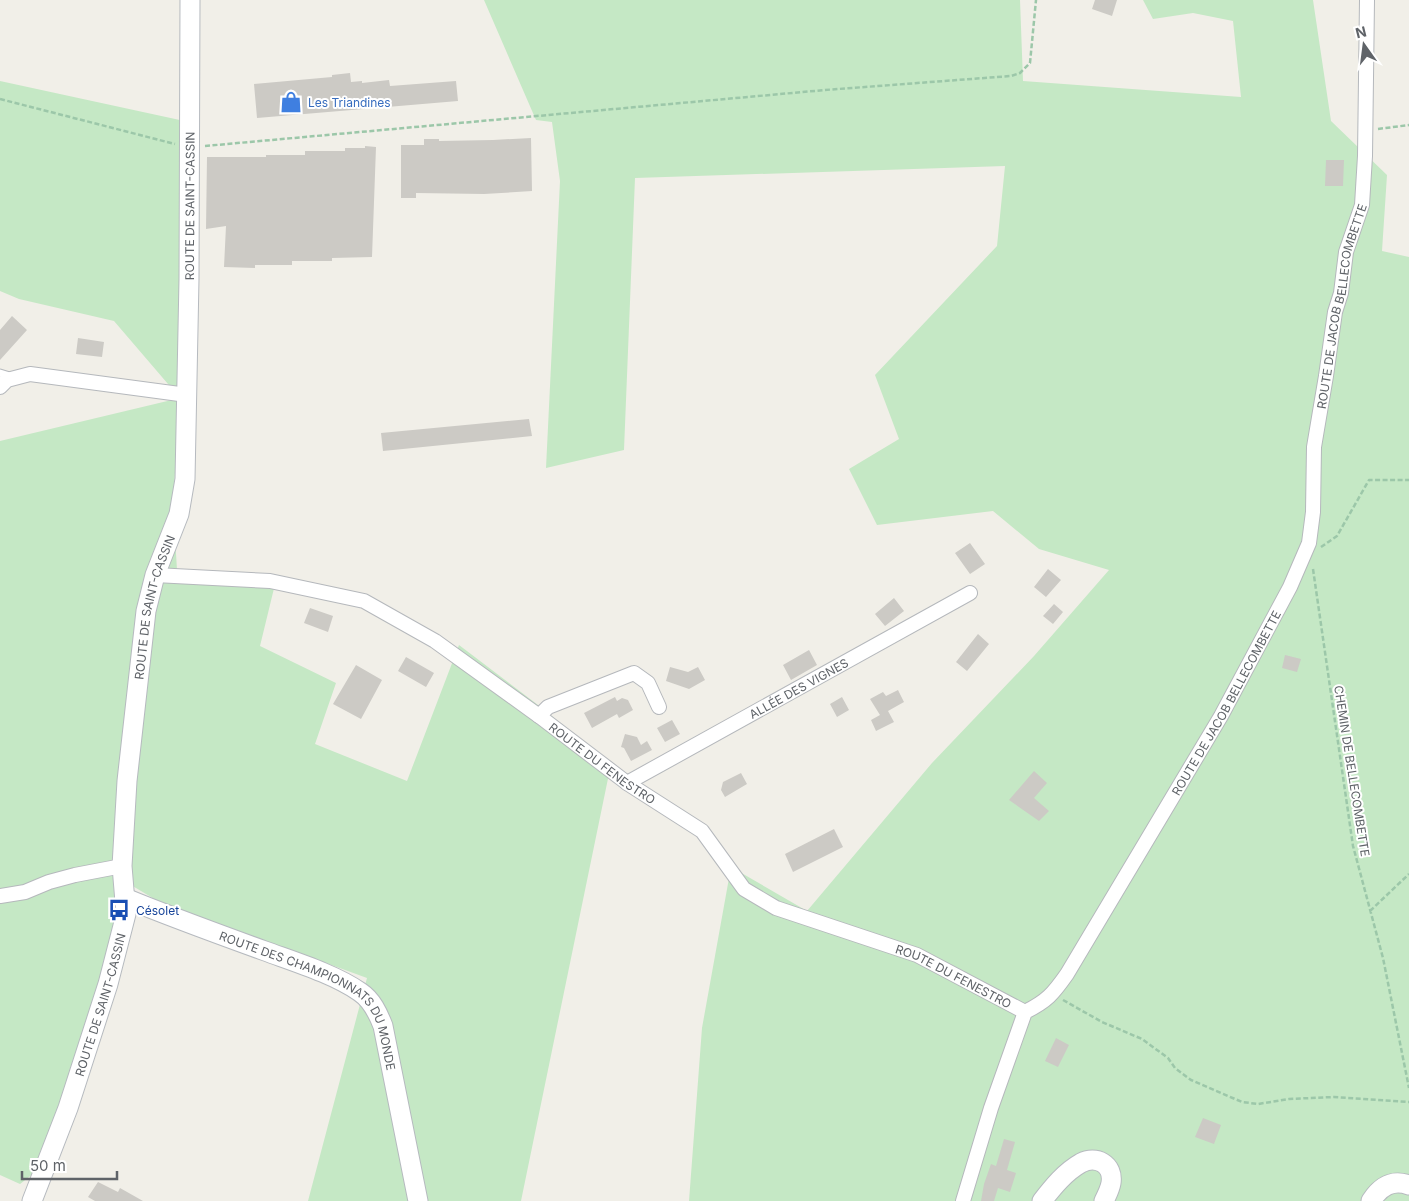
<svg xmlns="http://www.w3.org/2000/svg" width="1409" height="1201" font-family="Inter,sans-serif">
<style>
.green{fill:#c5e8c5}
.building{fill:#cccac5}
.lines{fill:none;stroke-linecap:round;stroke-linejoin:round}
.lane-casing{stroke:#b5b8bc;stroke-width:9}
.street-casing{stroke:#b5b8bc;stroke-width:16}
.secondary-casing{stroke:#b6babf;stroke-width:21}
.path{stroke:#9cc7a9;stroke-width:2.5;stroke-dasharray:5 2.5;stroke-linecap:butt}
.lane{stroke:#fff;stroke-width:7}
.street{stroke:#fff;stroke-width:14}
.secondary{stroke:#fff;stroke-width:19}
.labels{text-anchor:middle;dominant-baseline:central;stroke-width:4;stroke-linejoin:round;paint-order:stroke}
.shop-label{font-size:12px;fill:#366cbe;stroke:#fff;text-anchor:start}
.street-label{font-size:12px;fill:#5f6368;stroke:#fff}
.transit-label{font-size:12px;fill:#164399;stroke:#fff;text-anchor:start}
</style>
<rect width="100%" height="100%" fill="#f1efe8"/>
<path class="green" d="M484,0H1020L1023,81L1241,97L1233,21L1193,13L1153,19L1143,0H1313L1331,121L1387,175L1382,251L1409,257V1201H689L702,1028L731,867L807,911L932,763L1034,656L1109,570L1039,549L993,511L877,525L849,469L899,439L875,375L997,246L1005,166L635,178L624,450L546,468L560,181L552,122L536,120Z
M0,81L189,122L180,398L173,502L177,570L277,576L260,646L336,683L315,744L407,781L459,645L538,705L611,764L521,1201H308L367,978L161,903L116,876L117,930L38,1170L20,1184L0,1175V441L180,398L114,321L19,299L0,291Z"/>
<path class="building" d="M1095,0H1117L1112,16L1092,9Z
M350,73L351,82L362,81V83L389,80L390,86L456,81L458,101L257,118L254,84L332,77V75Z
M531,138L532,191L484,194L416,193V198H401V145H424V139H439V141L493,140Z
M365,146L376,147L372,257L332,258V261H292V265H255V268L224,267L226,226L206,229L207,157H266V155H305V151H345V148H365Z
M1326,160H1344L1343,186H1325Z
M12,316L27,330L0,360V330Z
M78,338L104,342L102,357L76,354Z
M529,419L532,436L383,451L381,433Z
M970,543L985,564L970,574L955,553Z
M1048,569L1061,580L1046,597L1034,587Z
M894,598L904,611L885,626L875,614Z
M1054,604L1063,612L1053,624L1043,616Z
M310,608L333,616L328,632L304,623Z
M978,634L989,644L967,671L956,662Z
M809,650L817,665L791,680L783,665Z
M1285,655L1301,659L1297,672L1282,668Z
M406,657L434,673L426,687L398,671Z
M356,665L382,680L361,719L333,704Z
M670,667L688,672L698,667L705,680L689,689L666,681Z
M898,690L904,702L888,711L894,722L876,731L871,720L880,715L870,699L883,692L886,696Z
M615,697L617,701L622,698L628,700L633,710L619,718L617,714L592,728L584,713Z
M842,697L849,710L837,717L830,704Z
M672,720L680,734L665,742L657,728Z
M625,734L637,737L641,745L647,741L652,750L631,761L624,748L621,747Z
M1034,771L1047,783L1034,798L1049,811L1039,821L1009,800Z
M741,773L747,784L725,797L721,790L723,782Z
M834,829L843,847L793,872L785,854Z
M1056,1038L1069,1045L1058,1067L1045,1061Z
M1203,1118L1221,1125L1214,1144L1195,1137Z
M1004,1139L1015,1142L1007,1170L1016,1173L1010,1192L998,1188L994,1201H981L984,1184L991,1164L996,1166Z
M98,1182L118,1192L120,1188L143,1201H95L88,1197Z"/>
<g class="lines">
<g class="lane-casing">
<path id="lane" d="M0,373L13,377"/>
</g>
<g class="street-casing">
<g id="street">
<path d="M0,387L7,380L30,374L187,395"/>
<path id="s1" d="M155,575L270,581L364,601L435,641L539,716L627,783L702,831L744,889L776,908L917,955L1025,1012"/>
<path d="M539,716L548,707L634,673L648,683L659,707"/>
<path id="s2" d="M627,783L970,593"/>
<path d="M0,896L25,892L49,882L75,875L122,866"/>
<path id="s3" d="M963,1201L991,1108L1025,1012C1047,1001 1053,994 1067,974L1221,716L1290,587L1309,543L1313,512L1314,447L1326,376L1335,312L1341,293L1346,252L1362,205L1365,156L1367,0"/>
</g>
</g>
<g class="secondary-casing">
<g id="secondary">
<path id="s4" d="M125,898C171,917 218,934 265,951C295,962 334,974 360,992C372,1000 378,1013 383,1026L418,1201"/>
<path id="s5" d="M32,1201L68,1108L108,984L126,914L122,866L127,781L146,611L155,575L179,514L185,479L189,279L190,0"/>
<path d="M1042,1201C1053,1187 1065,1172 1081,1163C1096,1155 1114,1164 1111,1183C1110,1189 1107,1195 1104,1201"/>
<path d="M1371,1201C1380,1187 1392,1179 1409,1185"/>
</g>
</g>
<path class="path" d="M0,99L175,144
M1378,129L1409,125
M205,146L825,90L1011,76L1020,73L1030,63L1036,0
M1321,547L1337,536L1369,480H1409
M1313,569L1353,846L1383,958L1409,1088
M1370,911L1409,874
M1063,1000L1102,1022L1142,1039L1168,1058L1175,1068L1191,1080L1242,1102L1258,1104L1289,1099L1334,1097L1409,1102"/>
<use href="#lane" class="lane"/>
<use href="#street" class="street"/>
<use href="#secondary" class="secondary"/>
</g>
<defs>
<g id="shop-bare" transform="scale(1.725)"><path d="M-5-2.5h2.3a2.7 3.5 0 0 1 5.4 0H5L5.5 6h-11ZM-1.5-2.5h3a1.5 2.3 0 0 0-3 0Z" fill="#3f7fe0" stroke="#fff" stroke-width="2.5" paint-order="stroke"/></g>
<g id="bus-bare" transform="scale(1.725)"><path d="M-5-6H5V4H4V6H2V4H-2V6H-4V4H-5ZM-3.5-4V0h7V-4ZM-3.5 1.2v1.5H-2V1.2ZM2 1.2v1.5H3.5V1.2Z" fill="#1a4fb4" stroke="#fff" stroke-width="2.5" paint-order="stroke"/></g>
</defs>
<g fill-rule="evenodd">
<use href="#shop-bare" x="291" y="102"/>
<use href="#bus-bare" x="119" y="910"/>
</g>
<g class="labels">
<g class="shop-label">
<text x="308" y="102">Les Triandines</text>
</g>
<g class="street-label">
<text stroke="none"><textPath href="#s5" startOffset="1018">ROUTE DE SAINT-CASSIN</textPath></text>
<text stroke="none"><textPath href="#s3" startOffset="991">ROUTE DE JACOB BELLECOMBETTE</textPath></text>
<text stroke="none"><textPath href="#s5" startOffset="612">ROUTE DE SAINT-CASSIN</textPath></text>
<text stroke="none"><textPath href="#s2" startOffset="196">ALLÉE DES VIGNES</textPath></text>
<text stroke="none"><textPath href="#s3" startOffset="571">ROUTE DE JACOB BELLECOMBETTE</textPath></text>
<text stroke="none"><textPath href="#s1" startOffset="500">ROUTE DU FENESTRO</textPath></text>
<text transform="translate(1352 771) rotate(81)">CHEMIN DE BELLECOMBETTE</text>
<text stroke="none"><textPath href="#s1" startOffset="920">ROUTE DU FENESTRO</textPath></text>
<text stroke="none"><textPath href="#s4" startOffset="221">ROUTE DES CHAMPIONNATS DU MONDE</textPath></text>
<text stroke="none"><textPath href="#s5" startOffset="208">ROUTE DE SAINT-CASSIN</textPath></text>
</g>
<g class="transit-label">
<text x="136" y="910">Césolet</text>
</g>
</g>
<g transform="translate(1364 45) rotate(346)" stroke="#ffffff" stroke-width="4" paint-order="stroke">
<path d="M0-4L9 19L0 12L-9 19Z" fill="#5f6368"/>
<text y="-8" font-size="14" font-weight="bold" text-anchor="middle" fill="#5f6368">N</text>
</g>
<path d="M22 1171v8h95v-8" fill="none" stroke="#5f6368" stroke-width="2.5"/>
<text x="30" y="1171" font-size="15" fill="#5f6368" stroke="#ffffff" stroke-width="4" paint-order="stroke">50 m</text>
</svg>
